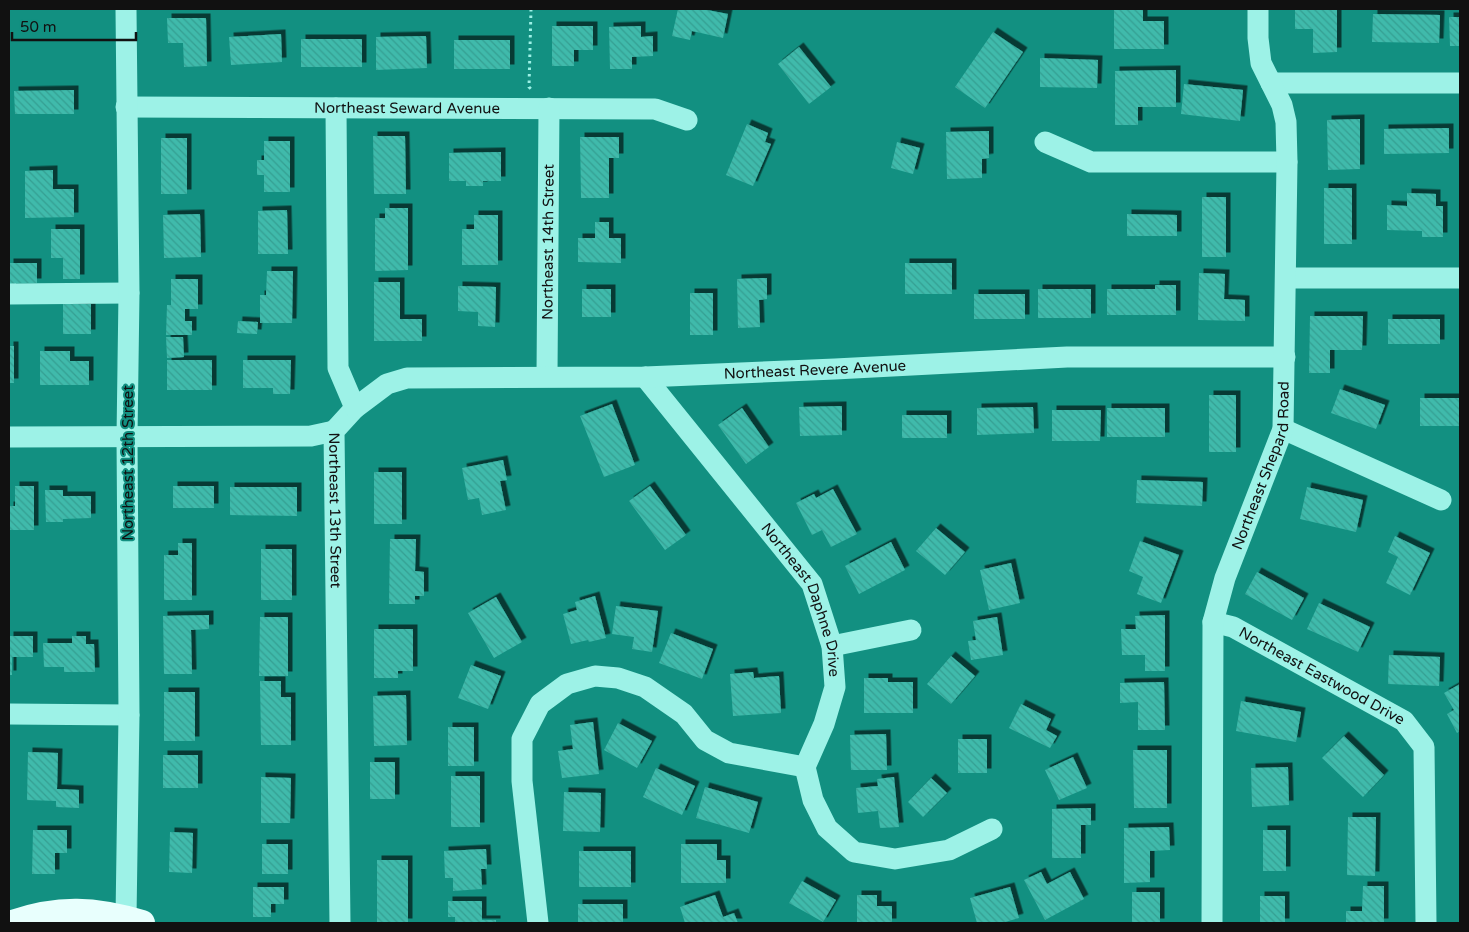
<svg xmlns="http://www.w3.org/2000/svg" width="1469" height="932" font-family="'Varela Round',sans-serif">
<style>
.building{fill:url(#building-back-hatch);filter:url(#shadow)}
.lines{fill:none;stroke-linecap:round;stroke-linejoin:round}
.path{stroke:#9df2e7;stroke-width:3;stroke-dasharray:2.5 4;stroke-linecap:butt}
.minor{stroke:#9df2e7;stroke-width:21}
.major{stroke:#e8fffd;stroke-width:26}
.labels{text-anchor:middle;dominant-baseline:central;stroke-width:4;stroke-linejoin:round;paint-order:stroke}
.street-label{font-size:15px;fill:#111;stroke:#129081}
</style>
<defs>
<pattern id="building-back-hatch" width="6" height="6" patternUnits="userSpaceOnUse" patternTransform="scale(1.25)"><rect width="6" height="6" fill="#3fbaab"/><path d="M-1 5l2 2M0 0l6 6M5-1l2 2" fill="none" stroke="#369f92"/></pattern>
<filter id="shadow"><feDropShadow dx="4.5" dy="-4.5" stdDeviation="0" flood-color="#0009"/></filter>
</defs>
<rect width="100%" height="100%" fill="#129081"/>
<path class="building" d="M678,9H702L728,14L723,38L692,31L690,40L672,36Z
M1114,9H1143V21H1164V49H1114Z
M1295,9H1337V52L1313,53V29H1295Z
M1373,14L1440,15L1439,43L1372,42Z
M1449,17H1460V46H1450Z
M167,18H206L207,66L184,67L183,43H168Z
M552,26H593V50H574V66H552Z
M641,26V37L653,36V56L632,57V69H610L609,27Z
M993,32L1023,52L985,108L955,87Z
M281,34L282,62L231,65L229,37Z
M426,36L427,68L376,70V37Z
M301,39H362V67H301Z
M454,40H510V69H454Z
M799,47L831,87L809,104L778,64Z
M1040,58L1098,60L1097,88L1040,87Z
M1176,70V107H1138V125H1115V71Z
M1184,84L1243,90L1240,121L1181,114Z
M74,90V114H15L14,91Z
M1360,119V169L1328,170L1327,120Z
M747,124L768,133L765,142L771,144L753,186L726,175Z
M1449,128V153L1384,154V129Z
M989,131V158L982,159V178L947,179L946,132Z
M373,136H405L406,194H374Z
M580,137H619V158H609V198H581Z
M161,138H187V194H161Z
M264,141H290V192H264V175H257V160H264Z
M897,142L920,148L913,174L891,168Z
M501,152V181H483V186H466V181H449V153Z
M53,170V189H74V217L25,218V171Z
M1324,188H1352V244H1324Z
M1407,193L1436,194V206H1443V237H1422V231L1387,230V205L1407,206Z
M1202,197H1226V257H1202Z
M385,208H408V270L375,271V218H385Z
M287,210L288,254H258V211Z
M200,214L201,257L164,258L163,215Z
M1127,214L1177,215V236H1127Z
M474,215H498V265H462V229H474Z
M595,222H609V238H621V263L578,262V238H595Z
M51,229H80V279H63V258H51Z
M9,263H37V283H16V285H9Z
M905,263H952V294H905Z
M267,271H293L292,323H260V295H266Z
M1199,273L1225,274L1224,299L1245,300V321L1198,320Z
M767,278V299L759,300L760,327L738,328L737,279Z
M171,279H198V309H185V321H192V335H166L167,305H171Z
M374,282H400V319H422V341H374Z
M1155,285H1176V315H1107V289H1155Z
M458,286L496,287L495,327L478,326V312L458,311Z
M582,289H611V317H582Z
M1038,289H1091V318H1038Z
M690,293H713V335H690Z
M974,294H1025V319H974Z
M63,304H91V334H63Z
M1310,316H1363L1362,350H1330V373H1309Z
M1388,319H1440V344H1388Z
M238,321L258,322L257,334L237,333Z
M166,337H183L184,357L167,358Z
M9,346H14V383H9Z
M40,351H70V361H89V385H40Z
M167,360H212V390H167Z
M243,360H291L290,394H273V388H243Z
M1340,389L1385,405L1376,429L1331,413Z
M1209,395H1236V452H1209Z
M1420,398H1460V426H1420Z
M612,404L635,465L604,477L580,416Z
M842,406V435L800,436L799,407Z
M1033,407L1034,433L977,435V408Z
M742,408L769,447L746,464L718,425Z
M1107,408H1165V437H1107Z
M1052,410H1101L1100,441H1052Z
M902,415H947V438H902Z
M503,460L507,480L500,481L506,510L482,515L479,498L468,500L462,468Z
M374,472H402V524H374Z
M1137,480L1203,482L1202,506L1136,503Z
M15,486H34V530H9V506H15Z
M173,486H214V508H173Z
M650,486L686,535L665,550L629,501Z
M230,487H297V516L230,515Z
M1307,487L1363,500L1356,532L1300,519Z
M833,489L857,534L831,547L822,530L812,535L796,503L814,494L816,498Z
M45,490H63V496H91V518L63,519V522H46Z
M936,528L965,552L945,575L916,551Z
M1395,536L1430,553L1410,595L1386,583L1398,557L1388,552Z
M390,539H416L415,571L424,572V596H415V604H389Z
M1140,541L1179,555L1161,603L1137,594L1143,577L1129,571Z
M891,542L905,570L859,594L845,566Z
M178,543H192V600H164V555H178Z
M261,549H292V600H261Z
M1011,563L1020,603L989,610L980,570Z
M1257,572L1304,598L1292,620L1245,594Z
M595,596L606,638L589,642L588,640L571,644L563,614L577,610L575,602Z
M496,597L522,642L494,658L468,613Z
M1319,603L1370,627L1358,652L1307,629Z
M616,606L658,611L652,652L632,649L634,637L612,634Z
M209,615V629L191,630L192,674H164L163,616Z
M1165,615V671H1145V655H1122L1121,629H1136L1135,616Z
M260,617H288V676H259Z
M997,617L1003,655L971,660L968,641L976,640L973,621Z
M374,629H413V671H398V678H374Z
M671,633L713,649L702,679L659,663Z
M9,636H33V657H12V675H9Z
M72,636H86V644H94L95,672H64V667H44L43,643H72Z
M1389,655L1440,657L1439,686L1388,684Z
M951,656L975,676L951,704L927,684Z
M471,665L501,676L488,709L458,698Z
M753,672L754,678L779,676L781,713L733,716L730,674Z
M864,678H888V682H913V713H864Z
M260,681H281V697H291V745H261Z
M1164,682L1165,730H1138V702L1120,703V683Z
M1460,684V731L1457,733L1447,714L1454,710L1444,693Z
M164,692H195V741H164Z
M406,695L407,745L374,746L373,696Z
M1241,701L1301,712L1296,742L1236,731Z
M1021,704L1051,719L1046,730L1057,736L1050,748L1009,728Z
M593,722L599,774L562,778L558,751L573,749L570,725Z
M618,723L652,741L637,768L604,750Z
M448,727H474V766H448Z
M886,734L887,770H851L850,735Z
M1344,736L1384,775L1363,797L1322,758Z
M958,739H987V773H958Z
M1133,750H1167V808H1134Z
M28,752L58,753L57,789L79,790V808L56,807V801L27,800Z
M163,755H198V788H163Z
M1073,757L1087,788L1059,800L1045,770Z
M370,762H395V799H370Z
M1288,767L1289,805L1252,807L1251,768Z
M656,768L695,786L682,815L643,797Z
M451,776H480V827H451Z
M261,777L291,778L290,823H261Z
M894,777L899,827L880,828L878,811L858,813L856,788L878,786L877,779Z
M931,778L947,793L923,817L908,802Z
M705,787L758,802L749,833L696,818Z
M564,792L601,793L600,832L563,831Z
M1091,808V825H1081V858H1052V809Z
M1348,817H1376L1375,876L1347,875Z
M1169,827L1170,850L1150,851V882L1124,883V828Z
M33,830H67V853H55V874H32Z
M1263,830H1286V871H1263Z
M170,832L193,833L192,873L169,872Z
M262,844H288V874H262Z
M681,844H717V860H726V883H681Z
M486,849L487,869H481L482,889L453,891V878H445L444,851Z
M579,851H631V887H579Z
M377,860H408V923H377Z
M1041,872L1047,884L1070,872L1084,899L1045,920L1024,880Z
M802,881L836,900L823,922L789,903Z
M1363,886H1384V923H1346V911H1362Z
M253,887H284V904H271V917H253Z
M1010,887L1019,918L1002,923H977L970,898Z
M1132,892H1160V923H1132Z
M715,895L723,917L734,913L738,923H685L680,907Z
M857,895H877V906H892V923H857Z
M1260,896H1285V923H1260Z
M448,901H482V920H496V923H455V917H448Z
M578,904H623V923H578Z"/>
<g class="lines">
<path class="path" d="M531,9L529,87L533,91"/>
<g class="minor">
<path d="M1271,83H1460"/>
<path id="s1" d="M126,107L655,109L687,120"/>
<path id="s2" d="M336,108L338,368L355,408L334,431L340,923"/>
<path d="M1045,142L1091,162H1287"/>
<path d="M1286,278H1460"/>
<path d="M9,294L129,293"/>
<path id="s3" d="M547,376L549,108"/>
<path id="s4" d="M645,377L812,584L832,646L835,687L824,724L805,767L813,800L827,828L854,852L895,859L949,850L992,829"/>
<path id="s5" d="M355,408L387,384L407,378L645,377L835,369L1067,357H1285"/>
<path d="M1283,429L1441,500"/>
<path d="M9,437L311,436L334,431"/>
<path id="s6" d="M1213,622L1233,627L1404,721L1424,747L1426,923"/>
<path d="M832,646L911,630"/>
<path d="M9,714L129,715"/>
<path d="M126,918L129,715L127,437L129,293L126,9"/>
<path d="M538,923L522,781V739L540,704L567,684L595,676L618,678L645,687L684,714L705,740L729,753L805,767"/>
<path id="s7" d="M1212,923L1213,622L1225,578L1283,429L1287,162L1286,122L1282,105L1261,63L1258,38V9"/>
</g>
<path class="major" d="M12,923C59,907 95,909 142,923"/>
</g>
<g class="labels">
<g class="street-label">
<text stroke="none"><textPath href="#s1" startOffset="281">Northeast Seward Avenue</textPath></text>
<text stroke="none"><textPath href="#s3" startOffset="134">Northeast 14th Street</textPath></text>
<text stroke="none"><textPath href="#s5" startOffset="469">Northeast Revere Avenue</textPath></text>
<text transform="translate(128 463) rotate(-90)">Northeast 12th Street</text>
<text stroke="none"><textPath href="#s7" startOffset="466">Northeast Shepard Road</textPath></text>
<text stroke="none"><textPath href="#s2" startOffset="414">Northeast 13th Street</textPath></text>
<text stroke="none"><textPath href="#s4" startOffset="276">Northeast Daphne Drive</textPath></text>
<text stroke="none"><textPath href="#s6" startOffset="122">Northeast Eastwood Drive</textPath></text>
</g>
</g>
<rect width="1469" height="932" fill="none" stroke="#111111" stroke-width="20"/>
<path d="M12 32v8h124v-8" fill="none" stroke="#111111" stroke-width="2.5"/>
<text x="20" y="32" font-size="15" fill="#111111" stroke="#129081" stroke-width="4" paint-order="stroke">50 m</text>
</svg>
